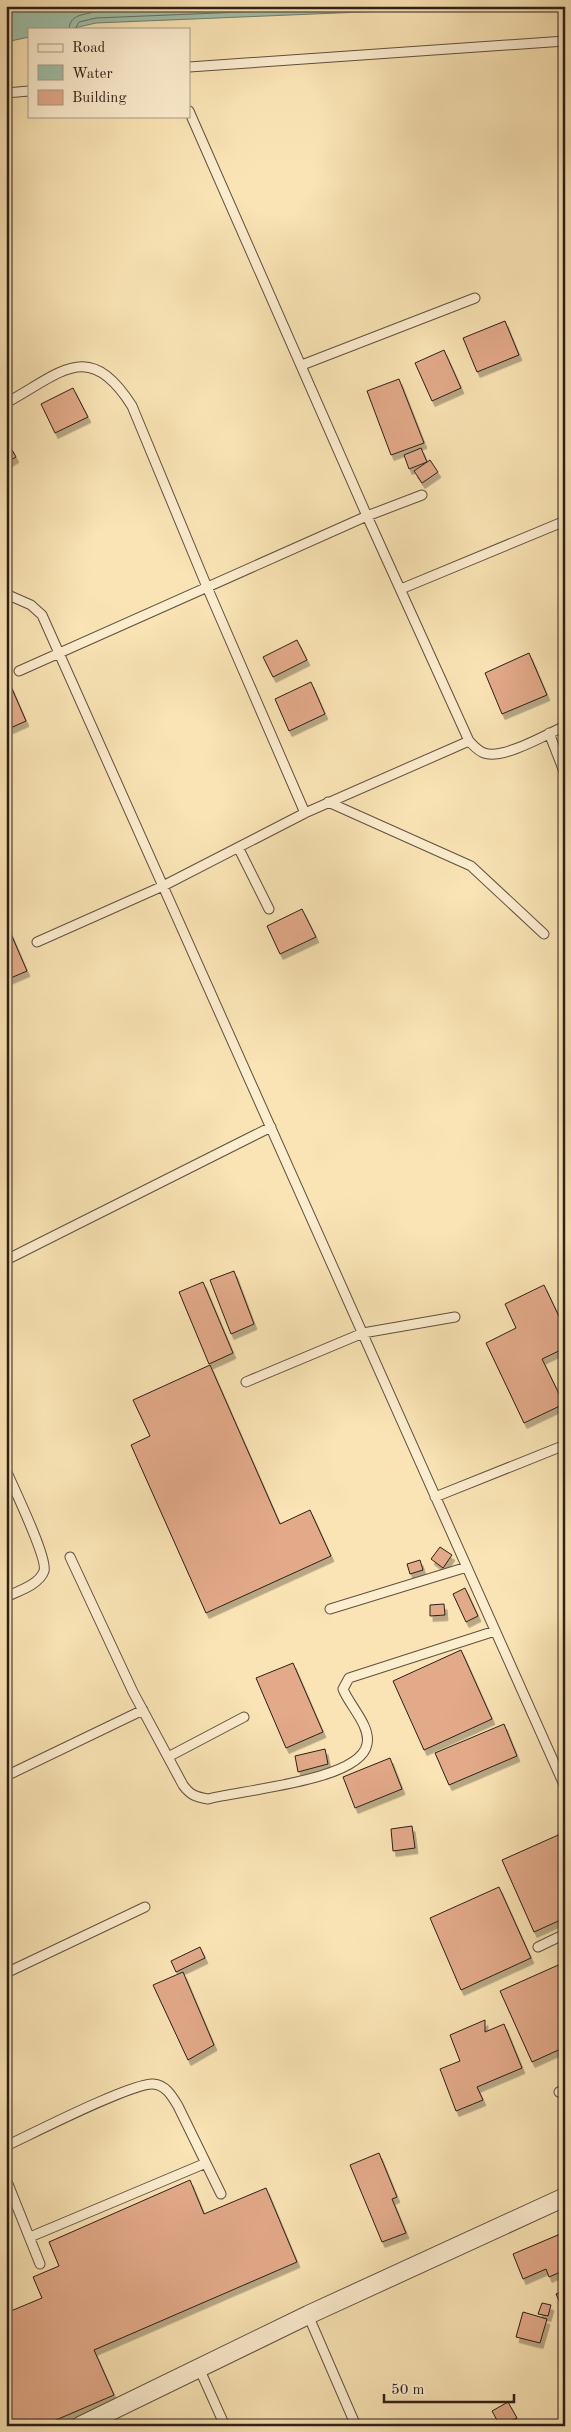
<svg xmlns="http://www.w3.org/2000/svg" width="571" height="2432" font-family="'Old Standard TT',serif">
<style>
.water{fill:#9fbfa8;stroke:#717f6e}
.lines{fill:none;stroke-linecap:round;stroke-linejoin:round}
.shore{stroke:#666f60;stroke-width:1}
.building{fill:#e3aa8a;stroke:#2c1f18;filter:url(#shadow)}
.lane-casing{stroke:#60503f;stroke-width:11}
.street-casing{stroke:#60503f;stroke-width:20}
.lane{stroke:#fcedcf;stroke-width:9}
.street{stroke:#fcedcf;stroke-width:18}
</style>
<defs>
<filter id="shadow"><feDropShadow dx="3" dy="5.5" stdDeviation="0" flood-color="#0004"/></filter>
</defs>
<rect width="100%" height="100%" fill="#fae4b5"/>
<filter id="stains"><feTurbulence type="fractalNoise" baseFrequency=".004" numOctaves="4"/><feColorMatrix values="0 0 0 0 .2 0 0 0 0 .09 0 0 0 0 .02 0 0 0 .5 -.17"/></filter>
<radialGradient id="worn" r=".72"><stop offset=".6" stop-color="#630" stop-opacity="0"/><stop offset="1" stop-color="#630" stop-opacity=".3"/></radialGradient>
<path class="water" d="M6,6H447L435,9L96,23L70,29H29V37L6,42Z"/>
<g class="lines">
<path class="shore" d="M69,29C70,15 82,15 94,12L235,6
M75,29L79,22L96,18L388,6"/>
</g>
<path class="building" d="M505,321L519,355L477,372L463,338Z
M444,350L461,388L432,401L415,363Z
M399,379L424,443L391,455L367,391Z
M73,388L88,417L55,433L41,404Z
M6,439L16,457L6,463Z
M421,448L427,462L409,469L404,455Z
M430,460L438,472L422,483L414,471Z
M297,640L307,660L273,677L263,657Z
M529,653L547,695L502,714L485,673Z
M6,675L26,721L6,730Z
M311,682L325,714L289,731L275,699Z
M302,909L316,937L280,954L267,926Z
M8,927L27,971L6,980V928Z
M234,1271L254,1324L231,1334L210,1280Z
M203,1282L233,1353L209,1364L179,1292Z
M544,1285L565,1329V1348L542,1359L564,1404L524,1423L486,1343L516,1328L505,1304Z
M210,1365L280,1524L310,1510L331,1556L206,1613L131,1445L150,1436L133,1400Z
M440,1547L452,1555L443,1568L431,1559Z
M420,1560L423,1570L410,1574L407,1564Z
M465,1588L478,1616L466,1622L453,1594Z
M444,1604L445,1615L430,1616V1605Z
M461,1650L492,1719L424,1750L393,1681Z
M293,1663L323,1732L286,1748L256,1678Z
M504,1724L517,1756L449,1785L435,1753Z
M325,1749L328,1764L298,1772L295,1756Z
M390,1758L402,1789L355,1808L343,1777Z
M412,1826L415,1848L393,1851L391,1829Z
M565,1832V1918L534,1932L502,1860Z
M499,1887L531,1958L461,1990L430,1918Z
M200,1947L205,1958L176,1972L171,1961Z
M565,1962V2047L532,2062L500,1991Z
M183,1972L214,2045L188,2060L153,1985Z
M485,2020V2032L504,2024L522,2068L477,2087L483,2100L456,2111L440,2069L460,2061L450,2035Z
M379,2153L397,2197L392,2199L406,2233L382,2242L350,2165Z
M190,2180L204,2214L266,2188L297,2262L94,2350L114,2395L42,2426H6V2313L42,2298L33,2277L59,2266L49,2242Z
M565,2232V2270L549,2277L546,2269L523,2279L513,2254Z
M565,2290V2314L556,2294Z
M542,2303L551,2305L548,2316L538,2314Z
M523,2312L547,2319L540,2343L516,2337Z
M508,2402L517,2418L500,2426L492,2411Z"/>
<g class="lines">
<g class="lane-casing">
<path id="lane" d="M189,67L565,41
M6,93L29,91
M189,111L367,516L469,741C474,746 478,751 484,753C503,760 547,734 565,726
M302,365L475,298
M6,403C61,373 89,338 132,406L207,587L305,813
M401,589L565,521
M6,594L31,605L42,615L565,1787
M19,671L367,516L422,495
M549,733L565,774
M328,802L471,866L544,934
M239,849L269,909
M37,942L163,886L305,813L469,741
M6,1260L271,1127
M246,1382L363,1333L455,1317
M6,1470C13,1487 48,1558 44,1571C39,1585 18,1591 6,1597
M435,1497L565,1445
M70,1557L133,1692L183,1785C190,1795 196,1797 208,1799C240,1790 361,1781 367,1744C371,1726 349,1705 343,1689L349,1678L495,1631
M330,1609L467,1567
M168,1757L244,1717
M6,1776L143,1710
M538,1947L565,1934
M6,1973L145,1907
M559,2092L565,2089
M6,2146C32,2134 131,2083 153,2084C166,2085 172,2096 178,2106L221,2194
M6,2179L40,2264
M30,2237L206,2163
M308,2315L356,2426
M199,2368L225,2426"/>
</g>
<g class="street-casing">
<path id="street" d="M80,2426L308,2315L565,2197"/>
</g>
<use href="#lane" class="lane"/>
<use href="#street" class="street"/>
</g>
<rect width="571" height="2432" fill="none" stroke="#fae4b5" stroke-width="25"/>
<rect x="8" y="8" width="556" height="2417" fill="none" stroke="#2c1f18" stroke-width="2.5"/>
<rect x="12" y="12" width="546" height="2407" fill="none" stroke="#2c1f18"/>
<rect x="28" y="28" width="162" height="90" fill="#fcedcf" stroke="#a99b86"/>
<rect x="38" y="44" width="25" height="8" fill="#fcedcf" stroke="#a99b86"/>
<text x="72" y="52" font-size="15" fill="#2c1f18">Road</text>
<rect x="38" y="65" width="25" height="15" fill="#9fbfa8" stroke="#a99b86"/>
<text x="72" y="78" font-size="15" fill="#2c1f18">Water</text>
<rect x="38" y="90" width="25" height="15" fill="#e3aa8a" stroke="#a99b86"/>
<text x="72" y="102" font-size="15" fill="#2c1f18">Building</text>
<path d="M384 2394v8h130v-8" fill="none" stroke="#2c1f18" stroke-width="2.5"/>
<text x="391" y="2394" font-size="15" fill="#2c1f18" stroke="#fcedcf" stroke-width="4" paint-order="stroke">50 m</text>
<rect width="100%" height="100%" filter="url(#stains)"/>
<rect width="100%" height="100%" fill="url(#worn)"/>
</svg>
